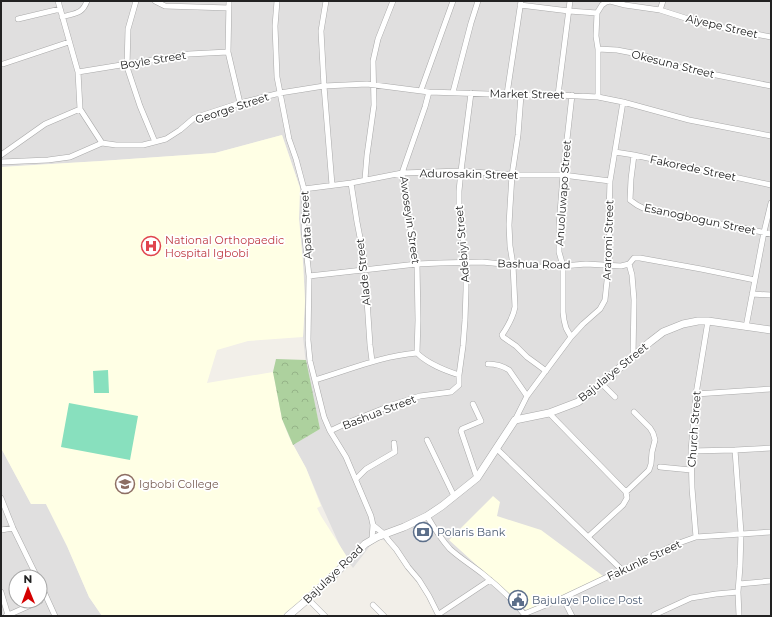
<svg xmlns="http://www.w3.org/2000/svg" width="772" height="617" font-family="Montserrat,sans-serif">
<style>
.residential{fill:#e0dfdf;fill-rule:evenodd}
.education{fill:#ffffe5}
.forest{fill:url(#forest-crowns)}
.pitch{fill:#88e0be}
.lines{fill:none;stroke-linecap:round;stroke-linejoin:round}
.minor-casing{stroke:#a9a9a9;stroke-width:6}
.tertiary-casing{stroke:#a9a9a9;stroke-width:8}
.minor{stroke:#fff;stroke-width:5}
.tertiary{stroke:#fff;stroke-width:7}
.labels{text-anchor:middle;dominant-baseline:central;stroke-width:3.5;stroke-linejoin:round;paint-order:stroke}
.street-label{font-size:11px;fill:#222;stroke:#fff}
.health-label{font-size:11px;fill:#be3a42;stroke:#fff;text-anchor:start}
.education-label{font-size:11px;fill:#785e54;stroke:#fff;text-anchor:start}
.service-label{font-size:11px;fill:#4e5e75;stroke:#fff;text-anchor:start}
</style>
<defs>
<pattern id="forest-crowns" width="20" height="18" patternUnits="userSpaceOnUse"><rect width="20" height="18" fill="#add19e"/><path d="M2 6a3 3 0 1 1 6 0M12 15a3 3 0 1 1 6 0" fill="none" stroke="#95b388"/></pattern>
</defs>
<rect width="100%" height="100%" fill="#f2efe9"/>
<path class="residential" d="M1,1H771V616H439L435,608L393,546L380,538L370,546L353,568L345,557L322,506L306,468L293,445L320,429L306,365L303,337L305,301L303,262L299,219L300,188L282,135L215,153L101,161L1,167Z
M1,448L31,504H46L67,546L89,597L102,616H1ZM16,577H40V601H16Z"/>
<path class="education" d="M282,135L300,188L299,219L303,262L305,301L303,337L248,341L217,350L207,383L273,372L282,419L289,437L306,468L321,506L317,508L321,516L349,560L317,588L286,612L282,616H102L89,597L67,546L46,504H31L1,448V167L101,161L215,153Z
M493,496L500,502L497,516L541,530L603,576L591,583L527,611L449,540Z"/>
<path class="forest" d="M276,359L306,360L320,429L293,445L282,419L273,372Z"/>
<path class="pitch" d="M108,370L109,393H94L93,371Z
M69,403L138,416L130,460L61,447Z"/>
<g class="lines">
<g class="minor-casing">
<path id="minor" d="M58,1L78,72L80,109L102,143
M136,1L128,29L127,67L140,106L155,142
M155,1L165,6L229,8
M229,1L228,52L240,103
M277,1L275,26L277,77L289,139L296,159L304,189V230L309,276L308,340L310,361L324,417L330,431L346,457L371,516L373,525L372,539
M326,1L321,31L324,86L332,185
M520,5L569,11L597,13
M660,10L663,1
M62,17C74,13 82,15 87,1
M18,19L60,9
M598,49L617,50L643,55L672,66L771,86
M3,64L69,42
M78,72L189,54L228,52
M421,90L453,1
M453,92L471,23L478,1
M507,94L521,1
M521,95L518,135L512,175L510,207L509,225L510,246L513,265L515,307C513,318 508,326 502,335L503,337L516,346L527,357L538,365L546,371
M558,95L570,1
M598,97V49L596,36L597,13L602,5L606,2L610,1L625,5L660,10L704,24L771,37
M615,152L634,155L771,185
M1,155L45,124L80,109
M634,155L631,179L630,200L637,205L643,208L713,223L729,225L771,234
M1,162L48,160L70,157L102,143L116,145H143L166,139L180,130L194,118L240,103L280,93L324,86L367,84L429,92L521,95H558L598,97L623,102L689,120L771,136
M365,179L367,155L374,105L373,61L378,39L393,1
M351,183L357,222L363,253L365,270L370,345L372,361
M304,189L351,183L402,173L461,171L512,175H563L610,181
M629,264L632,275L634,300L633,356
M309,276L417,264L440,263L482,262L513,265L538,267L563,266L586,264L621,266L629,264L634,258H640L701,269L755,280
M752,294L771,295
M746,327L764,232L771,203
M571,337L566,328L564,320L563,312V266L559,252V226L563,175L572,95
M417,353L418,320L417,264L405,199L402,173L425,107L429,92
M488,364C496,364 503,366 509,370L527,396
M315,380C349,370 381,356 417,353C428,364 444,370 459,375
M601,383L615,397
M696,394L771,389
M473,404L481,421L462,429L461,431L477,478
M549,413L626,492L627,498L623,505L588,537
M515,420L527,396L571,337L583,324L600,309L605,300L610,252L609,212L610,181L623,102
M330,431L347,423L392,405L420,396L451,392L459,385V375L463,346L465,320L466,290V263L459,207V191L461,171L471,93
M427,440L454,496
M497,449L622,570
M735,450L741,533L740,566L738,592L739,616
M691,451L735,450L771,448
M660,467L691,470
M356,479L366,469L395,452L394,443
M626,492L649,470L651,464L652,452L655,440L653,433L650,428L634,412
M1,498L13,528L37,577
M427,516C434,528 441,539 450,549C461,559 473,566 484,575C499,587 513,600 524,614V616
M373,525L384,534L389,541L396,549L408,567L419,580L429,596L439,616
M1,530L13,528
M696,537L692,488L691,451L696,394L708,321
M40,583L55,616
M739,584L771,581
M1,592L8,615
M563,598L572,616
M308,599L325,616
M373,605L384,616
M439,614L490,580
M524,614L563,598L679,543L696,537L771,532
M654,615L691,598L716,594L738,592
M6,616L40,601"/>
</g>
<g class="tertiary-casing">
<path id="tertiary" d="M288,616L308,599L338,571L365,544L377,537L404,527L427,516L442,506L477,478L515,420L549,413L578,402L590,393L650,342L663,332L683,324L698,321H708L771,330"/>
</g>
<use href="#minor" class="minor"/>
<use href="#tertiary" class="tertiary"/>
</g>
<defs>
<g id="hospital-ring" transform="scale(1)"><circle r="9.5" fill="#fff" stroke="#e0444e" stroke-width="1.5"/><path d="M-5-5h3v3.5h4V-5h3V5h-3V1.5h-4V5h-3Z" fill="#e0444e"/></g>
<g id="school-ring" transform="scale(1)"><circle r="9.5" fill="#fff" stroke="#8d6e63" stroke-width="1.5"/><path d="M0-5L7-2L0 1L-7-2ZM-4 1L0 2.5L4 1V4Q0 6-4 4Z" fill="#8d6e63"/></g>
<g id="bank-ring" transform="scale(1)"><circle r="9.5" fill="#fff" stroke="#5c6f8a" stroke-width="1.5"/><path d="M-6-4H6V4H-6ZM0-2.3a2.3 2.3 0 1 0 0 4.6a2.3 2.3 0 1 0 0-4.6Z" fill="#5c6f8a"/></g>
<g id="civic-ring" transform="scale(1)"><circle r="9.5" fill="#fff" stroke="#5c6f8a" stroke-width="1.5"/><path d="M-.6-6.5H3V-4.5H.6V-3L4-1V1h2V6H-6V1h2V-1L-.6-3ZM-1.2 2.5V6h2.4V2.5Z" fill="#5c6f8a"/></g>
</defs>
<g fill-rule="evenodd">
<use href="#hospital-ring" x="151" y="246"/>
<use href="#school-ring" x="125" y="484"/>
<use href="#bank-ring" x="423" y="532"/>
<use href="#civic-ring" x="518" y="600"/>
</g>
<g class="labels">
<g class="street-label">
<text transform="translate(722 26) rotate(13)">Aiyepe Street</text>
<text transform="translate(153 60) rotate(-9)">Boyle Street</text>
<text transform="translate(673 64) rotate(14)">Okesuna Street</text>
<text transform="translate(527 94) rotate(1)">Market Street</text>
<text transform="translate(232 108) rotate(-18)">George Street</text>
<text transform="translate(693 168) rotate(12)">Fakorede Street</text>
<text transform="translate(469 174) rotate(1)">Adurosakin Street</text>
<text transform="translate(563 193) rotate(-86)">Anuoluwapo Street</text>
<text transform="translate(700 219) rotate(12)">Esanogbogun Street</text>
<text transform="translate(410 220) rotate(82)">Awoseyin Street</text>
<text transform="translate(306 225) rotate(-93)">Apata Street</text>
<text transform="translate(608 240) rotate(-88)">Araromi Street</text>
<text transform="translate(462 244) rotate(-95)">Adebiyi Street</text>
<text transform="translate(534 264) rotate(1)">Bashua Road</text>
<text transform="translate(363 272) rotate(-96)">Alade Street</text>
<text transform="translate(613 372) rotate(-39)">Bajulaiye Street</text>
<text transform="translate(379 412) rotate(-21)">Bashua Street</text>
<text transform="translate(694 429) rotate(-86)">Church Street</text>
<text transform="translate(644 560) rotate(-25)">Fakunle Street</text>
<text transform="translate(333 574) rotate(-44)">Bajulaye Road</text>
</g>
<g class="health-label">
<text x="165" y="240">National Orthopaedic<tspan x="165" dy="13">Hospital Igbobi</tspan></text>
</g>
<g class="education-label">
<text x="139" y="484">Igbobi College</text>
</g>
<g class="service-label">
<text x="437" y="532">Polaris Bank</text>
<text x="532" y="600">Bajulaye Police Post</text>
</g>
</g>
<rect width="772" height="617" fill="none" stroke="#222222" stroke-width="4"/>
<g transform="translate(28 589) rotate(359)"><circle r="19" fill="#ffffff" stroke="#a7a7a7"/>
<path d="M0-3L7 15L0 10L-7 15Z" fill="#d40000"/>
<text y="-6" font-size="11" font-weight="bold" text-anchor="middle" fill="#222222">N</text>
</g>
</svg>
